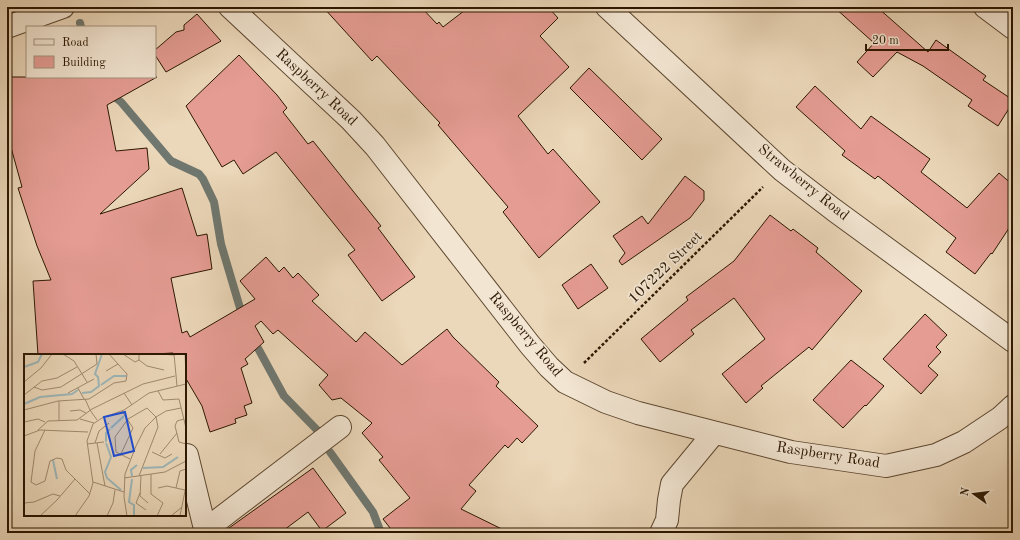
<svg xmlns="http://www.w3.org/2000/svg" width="1020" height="540" font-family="'Old Standard TT',serif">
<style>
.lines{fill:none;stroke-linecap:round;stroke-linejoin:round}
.stream{stroke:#6f776f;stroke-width:8}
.building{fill:#e59c93;stroke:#2c1701}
.minor-casing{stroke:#5c472f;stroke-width:24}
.path{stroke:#2c1701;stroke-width:2.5;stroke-dasharray:3 2;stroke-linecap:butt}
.minor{stroke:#f2e5d2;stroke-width:22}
.labels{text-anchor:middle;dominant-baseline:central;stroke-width:3.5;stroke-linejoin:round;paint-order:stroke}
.street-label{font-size:15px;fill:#2c1701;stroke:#f2e5d2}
.inset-river{fill:none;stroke:#9cb7b9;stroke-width:2}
.inset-road{fill:none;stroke:#9f8a6f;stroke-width:1}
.view{fill:#1d4ed8;fill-opacity:0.15;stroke:#1d4ed8;stroke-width:2}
.inset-edge{fill:none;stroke:#2c1701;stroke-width:2}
</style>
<rect width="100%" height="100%" fill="#ebd7b9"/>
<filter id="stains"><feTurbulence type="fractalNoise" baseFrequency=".005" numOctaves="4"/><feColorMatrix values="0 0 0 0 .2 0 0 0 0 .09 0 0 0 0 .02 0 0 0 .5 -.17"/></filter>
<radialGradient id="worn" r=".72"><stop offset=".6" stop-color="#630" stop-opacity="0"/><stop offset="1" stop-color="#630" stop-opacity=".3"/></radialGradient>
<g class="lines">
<path class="stream" d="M80,23L81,27
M101,77L106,90L121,102L171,161L199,174L203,179L214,202L221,244L243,318
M253,339L284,396L321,434
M330,452L373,512L381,533"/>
</g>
<path class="building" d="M323,7H421L437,24L439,22L443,27L469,7H548L558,18L540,36L569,67L518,116L548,154L553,149L600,202L539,258L503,212L508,207L438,125L440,123L377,56L372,61Z
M834,7H877L928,52L936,40L986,76L983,80L1013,100V102L998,126L968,106L972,100L923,66L897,52L873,77L857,62L874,43Z
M197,14L221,41L166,72L155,55V50L176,32L184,30V25Z
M239,55L277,95L287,108L283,112L308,144L313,141L381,226L378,228L415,277L382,301L348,255L355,250L276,152L243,174L234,160L222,167L186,106Z
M589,68L662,139L642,160L570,88Z
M7,77H157L107,105L116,151L147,148L149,169L100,214L182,188L197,236L207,234L212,269L171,278L182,333L187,331L190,337L255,299L240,281L266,257L279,272L284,267L293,278L298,273L319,295L312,301L356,342L365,332L402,365L447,329L453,337L499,382L496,386L538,426L522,443L517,438L508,448L505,445L469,485L476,491L461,509L510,533H394L383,519L410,498L379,460L383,457L362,433L372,423L341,398L332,400L319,385L328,375L278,330L273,334L261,321L255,326L264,342L245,359L248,364L241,368L252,403L244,406L247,415L235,419L236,423L210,432L202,406L185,377V355H174L173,353L134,355H38L33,281L51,280L37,246L18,188L22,187L7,133Z
M815,86L861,129L871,116L930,159L921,172L967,208L999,173L1013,185V222L992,254L991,253L975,274L946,252L956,238L878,176L875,179L842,155L845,151L796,107Z
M685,176L704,191V200L690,218L622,265L619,261L625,253L613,236L642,216L648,224Z
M770,215L791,231L793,229L818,248L816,252L862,291L812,350L809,347L761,386L763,388L746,403L722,374L765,339L734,298L691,330L694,334L660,362L641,339L688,300L686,297L734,261Z
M591,264L608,288L578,309L562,285Z
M925,314L947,335L936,347L941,352L928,366L938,375L921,394L883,359Z
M851,360L884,386L866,406L865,405L843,428L813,400Z
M313,468L346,513L322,531L308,512L280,533H222Z"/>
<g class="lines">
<g class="minor-casing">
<path id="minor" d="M230,7L351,120L375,146L530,345L549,367L565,382L606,402L638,413L791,452L886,466L936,455L964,442L1000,418L1013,406
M607,7L782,170L834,210L1013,341
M985,7L1013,28
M7,27L63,7
M187,455L206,533
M205,530L340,427
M661,533L667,520L669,500L672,484L714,433"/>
</g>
<path class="path" d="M584,363L763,187"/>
<use href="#minor" class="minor"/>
</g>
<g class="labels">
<g class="street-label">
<text transform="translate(316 88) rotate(43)">Raspberry Road</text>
<text transform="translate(803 183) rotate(39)">Strawberry Road</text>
<text transform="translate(666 268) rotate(-44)">107222 Street</text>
<text transform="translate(525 335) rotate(50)">Raspberry Road</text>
<text transform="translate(828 456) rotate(9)">Raspberry Road</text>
</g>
</g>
<g transform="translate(24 354)">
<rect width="162" height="162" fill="#ebd7b9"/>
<path class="inset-river" d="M0,13L14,8L18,0M77,31L90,22H102M58,39L67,38L75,32L74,23L71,20L78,0M0,50L16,43L48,40L54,36M87,74L100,62M82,88V79L86,75M82,89L87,103L81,118L83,124L97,136M29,106L33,125M119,114L139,113L154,103M108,122L107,116L113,111M108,125L105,148L110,151V162"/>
<path class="inset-road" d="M39,0L50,7L63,28M99,0L111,8L115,6V0M136,0L150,1M150,0L153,32M161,0L162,22M115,6L123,12L140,16M82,17L94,10M0,28L17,14L28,0M10,33L18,36L37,33L73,10L72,0M54,34L60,45M134,37L139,46L155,45L162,74M44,39L70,25M100,39L108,51M0,41L18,27L33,24L53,13M61,45L66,56M0,56L34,47L65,45L90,29L102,27L103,20L85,0M66,56L73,66M46,57L56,56L62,59M56,65L70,69M160,65L153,67L151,72L155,88L162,90M35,66V47M0,68L14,65L21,68M14,76L24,67L53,66L68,55L119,30L151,22M21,76L11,97L7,128L12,131L21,127L26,107L33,104L38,105L42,116L66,140M0,82L16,76L64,78M71,89L75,77L85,69M73,89L81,132M63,90L80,88M128,98L141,104L148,100M136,100L153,79M96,102L109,74L98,57M106,105L92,98L91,83L104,65L123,54L132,63L134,73L115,122M127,120V140L139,149L133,162M117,122L116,142L124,149M100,124L141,118L162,107M69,128L100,138M134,134L143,132L161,136M152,134L156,117L162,115M116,139L112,149L122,156M0,149L10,148L29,140L36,142M16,162L33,146L51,125M51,162L65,142L69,129L63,87L69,70L78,64L100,56L125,39L162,30M83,162L89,149L91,136M103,162L100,143L101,120L112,92L121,74L132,63L142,57L157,54M147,162L158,153M156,162L162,132"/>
<path class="view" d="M101,58L110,97L90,102L80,63Z"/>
<rect width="162" height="162" class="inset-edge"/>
</g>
<rect width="1020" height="540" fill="none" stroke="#ebd7b9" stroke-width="24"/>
<rect x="8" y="8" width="1004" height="524" fill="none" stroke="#2c1701" stroke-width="2"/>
<rect x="12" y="12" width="996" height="516" fill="none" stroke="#2c1701"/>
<rect x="26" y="26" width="130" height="52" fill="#f2e5d2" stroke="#a3937e"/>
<rect x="34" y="39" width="20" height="6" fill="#f2e5d2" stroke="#a3937e"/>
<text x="62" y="46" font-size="12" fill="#2c1701">Road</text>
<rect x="34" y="56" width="20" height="12" fill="#e59c93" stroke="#a3937e"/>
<text x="62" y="66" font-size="12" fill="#2c1701">Building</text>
<g transform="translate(974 494) rotate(284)" stroke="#f2e5d2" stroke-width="3" paint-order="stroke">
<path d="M0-3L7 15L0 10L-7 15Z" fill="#2c1701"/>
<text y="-6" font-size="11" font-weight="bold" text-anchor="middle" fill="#2c1701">N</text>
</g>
<path d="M866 44v6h82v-6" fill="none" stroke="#2c1701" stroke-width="2"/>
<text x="872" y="44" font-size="12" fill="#2c1701" stroke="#f2e5d2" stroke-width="3" paint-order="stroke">20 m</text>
<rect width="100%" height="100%" filter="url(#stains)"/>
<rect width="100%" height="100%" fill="url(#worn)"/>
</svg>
